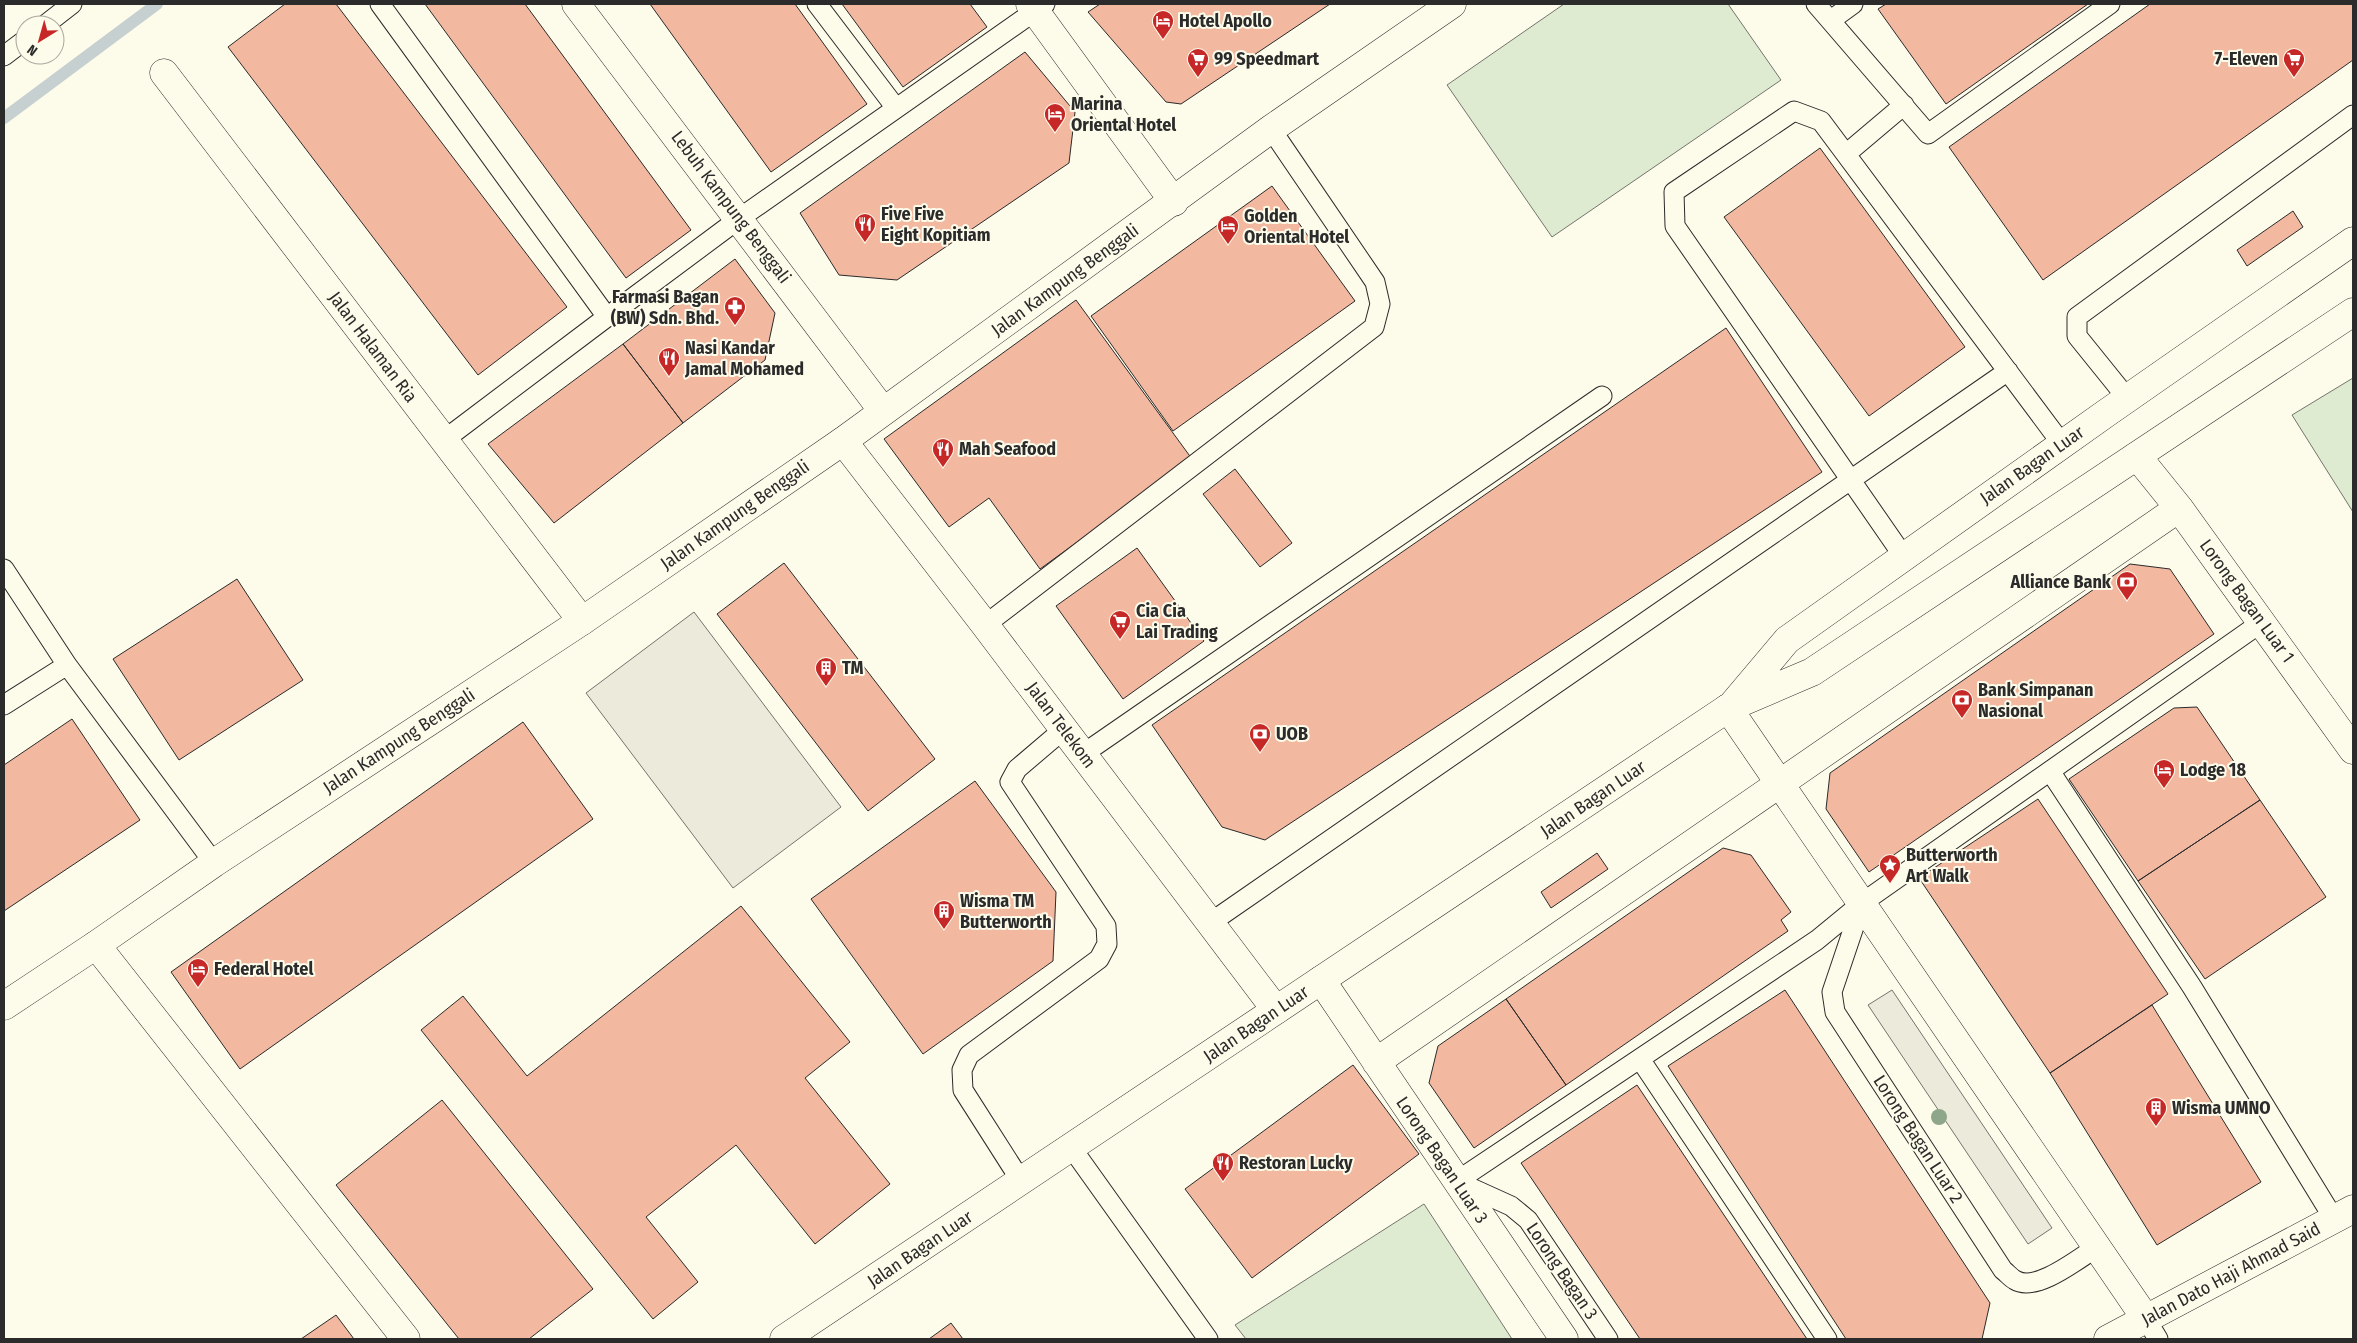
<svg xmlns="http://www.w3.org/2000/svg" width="2357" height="1343" font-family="'Fira Sans Condensed',sans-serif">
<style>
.green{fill:#deebd1;stroke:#74746e}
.parking{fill:#eceadb;stroke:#74746e}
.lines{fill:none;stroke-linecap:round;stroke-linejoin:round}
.stream{stroke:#c7d0d0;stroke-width:12}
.building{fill:#f2b8a0;stroke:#2b2b2b}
.lane-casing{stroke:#2b2b2b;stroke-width:21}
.street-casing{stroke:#2b2b2b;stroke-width:29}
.secondary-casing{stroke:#2b2b2b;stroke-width:29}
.primary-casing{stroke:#2b2b2b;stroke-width:29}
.lane{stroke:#fdfbea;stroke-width:19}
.street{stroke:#fdfbea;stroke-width:28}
.secondary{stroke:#fdfbea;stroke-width:28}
.primary{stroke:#fdfbea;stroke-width:28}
.tree{fill:#8ea78a}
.labels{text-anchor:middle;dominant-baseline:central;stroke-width:4;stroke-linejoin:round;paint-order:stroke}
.poi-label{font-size:18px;font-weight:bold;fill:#2b2b2b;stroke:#fdfbea;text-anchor:start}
.street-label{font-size:18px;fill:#2b2b2b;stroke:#fdfbea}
</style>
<rect width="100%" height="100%" fill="#fdfbea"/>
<path class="green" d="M1564,4H1728L1781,80L1552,237L1447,85Z
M2353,378V512L2292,415Z
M1424,1204L1512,1339H1246L1235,1325Z"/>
<path class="parking" d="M694,612L841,807L733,888L586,693Z
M1892,990L2052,1228L2028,1244L1868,1005Z"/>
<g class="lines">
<path class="stream" d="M4,118L157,4"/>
</g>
<path class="building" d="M285,4H336L567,307L478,375L228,47Z
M425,4H525L691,230L626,278Z
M650,4H795L867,104L771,172Z
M842,4H970L987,27L903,87Z
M1100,4H1330L1181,104L1166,102L1088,12Z
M1886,4H2088L1946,104L1878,9Z
M2150,4H2353V60L2043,280L1949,147Z
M1025,52L1075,112L1069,163L897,280L839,275L800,213Z
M1820,148L1965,347L1869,416L1724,217Z
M1272,186L1355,301L1173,431L1091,316Z
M2293,211L2303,227L2247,266L2237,250Z
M735,259L775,313L765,360L683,423L623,344Z
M1076,300L1192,459L1040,569L989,498L949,527L884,439Z
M1726,328L1822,472L1265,840L1222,827L1152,725Z
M623,344L683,423L554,523L488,444Z
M1235,469L1292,543L1260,567L1203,494Z
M1137,548L1204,641L1123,699L1056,606Z
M784,563L935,759L868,811L717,614Z
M2130,564L2170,569L2214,634L1869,872L1826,809L1830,773Z
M237,579L303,680L179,760L113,659Z
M2197,707L2260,800L2138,881L2069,779L2174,708Z
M72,719L140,820L4,911V765Z
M523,722L593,819L240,1069L171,972Z
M975,781L1056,892L1053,961L923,1054L811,899Z
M2038,799L2168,994L2050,1073L1919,878Z
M2260,800L2326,897L2205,979L2138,881Z
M1723,848L1751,855L1791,912L1781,920L1788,931L1566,1085L1506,999Z
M1597,853L1608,869L1551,908L1541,892Z
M741,906L850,1042L805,1078L890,1184L815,1244L736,1145L646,1217L698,1282L653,1319L421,1030L463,996L527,1076Z
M1785,990L1990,1303L1982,1339H1846L1668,1066Z
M1506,999L1566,1085L1474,1148L1429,1083L1438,1046Z
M2152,1005L2261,1182L2157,1245L2050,1073Z
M1353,1065L1419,1154L1252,1278L1185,1189Z
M1637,1085L1807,1339H1640L1521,1163Z
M442,1100L593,1289L529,1339H459L336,1185Z
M336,1315L354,1339H301Z
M951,1323L963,1339H929Z"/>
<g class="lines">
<g class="lane-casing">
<path id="lane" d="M380,4L607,317L444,440
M817,4L896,108
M1816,4L1928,134L2110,4
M1831,20L1853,4
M45,25L72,4
M4,56L25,40
M1846,154L1904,105
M607,317L740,218L1045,4
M2127,398L2077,336V317L2353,115
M1904,557L1675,226L1674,192L1794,111L1821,121L2062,444
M4,569L67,665L214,863
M985,625L1374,327L1380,304L1375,282L1271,129
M4,705L67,665
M1083,754L1602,396
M2050,771L2192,987L2334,1219
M1862,903L1832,992L1835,1012L2003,1270C2007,1273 2011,1278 2015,1280C2036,1293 2078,1259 2097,1247
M1210,923L2008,371
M1640,1059L1827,1339
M1071,1147L1208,1339
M1021,1181L963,1090L962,1070L969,1055L1099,959L1107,944L1106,926L1010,782L1017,769L1064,729
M1457,1181L1817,940L1862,903L2262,622
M1458,1182L1511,1206L1528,1220L1608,1339
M2146,1319L2158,1339"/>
</g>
<g class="street-casing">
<path id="street" d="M576,4L883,411
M1030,4L1174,202
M164,73L582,621
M843,441L985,625L1276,1010
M2137,456L2179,508L2353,750
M1728,708L2146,1319
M96,945L406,1339
M1321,980L1564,1339
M1376,1062L2179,508
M2108,1339L2353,1209"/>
</g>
<g class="secondary-casing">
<path id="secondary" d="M4,1006L96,945L214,863L582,621L843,441L1271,129L1452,4"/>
</g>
<g class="primary-casing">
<path id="primary" d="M1733,704L1787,640L2105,414L2353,241
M784,1339L1728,708L1812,672L2353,312"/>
</g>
<use href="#lane" class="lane"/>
<use href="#street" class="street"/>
<use href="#secondary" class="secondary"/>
<use href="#primary" class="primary"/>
</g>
<circle class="tree" cx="1939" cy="1117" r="8"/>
<defs>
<g id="hotel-pin" transform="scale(1.125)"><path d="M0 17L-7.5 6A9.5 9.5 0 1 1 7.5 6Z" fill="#c62828" stroke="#fdfbea"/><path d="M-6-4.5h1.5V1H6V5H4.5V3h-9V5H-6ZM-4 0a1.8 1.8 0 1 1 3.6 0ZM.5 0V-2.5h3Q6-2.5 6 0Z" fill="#fff"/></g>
<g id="supermarket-pin" transform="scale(1.125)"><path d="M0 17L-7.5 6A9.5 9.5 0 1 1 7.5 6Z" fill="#c62828" stroke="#fdfbea"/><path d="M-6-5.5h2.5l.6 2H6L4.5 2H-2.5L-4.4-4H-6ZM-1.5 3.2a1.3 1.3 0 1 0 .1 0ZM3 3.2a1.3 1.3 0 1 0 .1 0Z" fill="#fff"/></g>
<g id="restaurant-pin" transform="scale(1.125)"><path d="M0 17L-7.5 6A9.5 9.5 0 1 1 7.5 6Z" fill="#c62828" stroke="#fdfbea"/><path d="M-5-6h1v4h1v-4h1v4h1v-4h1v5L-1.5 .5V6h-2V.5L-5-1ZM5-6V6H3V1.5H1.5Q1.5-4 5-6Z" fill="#fff"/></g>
<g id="pharmacy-pin" transform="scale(1.125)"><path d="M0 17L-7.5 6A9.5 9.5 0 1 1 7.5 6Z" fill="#c62828" stroke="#fdfbea"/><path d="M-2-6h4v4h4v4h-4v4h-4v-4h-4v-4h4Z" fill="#fff"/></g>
<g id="bank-pin" transform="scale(1.125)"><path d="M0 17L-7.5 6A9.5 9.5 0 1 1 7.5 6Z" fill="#c62828" stroke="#fdfbea"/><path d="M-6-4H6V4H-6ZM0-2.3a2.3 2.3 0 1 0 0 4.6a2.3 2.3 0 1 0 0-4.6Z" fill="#fff"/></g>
<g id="building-pin" transform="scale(1.125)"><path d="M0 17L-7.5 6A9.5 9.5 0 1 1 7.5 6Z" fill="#c62828" stroke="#fdfbea"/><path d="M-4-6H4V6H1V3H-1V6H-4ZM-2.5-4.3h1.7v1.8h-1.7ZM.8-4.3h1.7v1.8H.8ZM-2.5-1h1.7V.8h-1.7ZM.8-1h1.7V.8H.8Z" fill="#fff"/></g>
<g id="sight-pin" transform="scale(1.125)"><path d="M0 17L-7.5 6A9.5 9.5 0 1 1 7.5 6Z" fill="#c62828" stroke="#fdfbea"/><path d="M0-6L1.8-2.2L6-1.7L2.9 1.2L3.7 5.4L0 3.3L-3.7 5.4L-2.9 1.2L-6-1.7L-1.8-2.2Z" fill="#fff"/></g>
</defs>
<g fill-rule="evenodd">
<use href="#hotel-pin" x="1163" y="21"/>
<use href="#supermarket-pin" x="1198" y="59"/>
<use href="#supermarket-pin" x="2294" y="59"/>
<use href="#hotel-pin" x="1055" y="114"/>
<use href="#restaurant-pin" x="865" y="224"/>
<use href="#hotel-pin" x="1228" y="226"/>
<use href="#pharmacy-pin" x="735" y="307"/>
<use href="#restaurant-pin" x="669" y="358"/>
<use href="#restaurant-pin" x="943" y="449"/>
<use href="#bank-pin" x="2127" y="582"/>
<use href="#supermarket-pin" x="1120" y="621"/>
<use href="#building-pin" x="826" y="668"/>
<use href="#bank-pin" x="1962" y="700"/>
<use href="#bank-pin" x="1260" y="734"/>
<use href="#hotel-pin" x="2164" y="770"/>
<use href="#sight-pin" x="1890" y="865"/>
<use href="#building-pin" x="944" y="911"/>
<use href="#hotel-pin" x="198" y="969"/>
<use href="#building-pin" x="2156" y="1108"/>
<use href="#restaurant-pin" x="1223" y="1163"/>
</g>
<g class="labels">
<g class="poi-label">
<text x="1179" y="21">Hotel Apollo</text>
<text x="1214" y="59">99 Speedmart</text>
<text x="2278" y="59" text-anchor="end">7-Eleven</text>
<text x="1071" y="104">Marina<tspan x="1071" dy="21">Oriental Hotel</tspan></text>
<text x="881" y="214">Five Five<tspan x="881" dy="21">Eight Kopitiam</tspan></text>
<text x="1244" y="216">Golden<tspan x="1244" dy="21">Oriental Hotel</tspan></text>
<text x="719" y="297" text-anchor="end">Farmasi Bagan<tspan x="719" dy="21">(BW) Sdn. Bhd.</tspan></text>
<text x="685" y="348">Nasi Kandar<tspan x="685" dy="21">Jamal Mohamed</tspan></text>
<text x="959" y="449">Mah Seafood</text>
<text x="2111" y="582" text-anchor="end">Alliance Bank</text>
<text x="1136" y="611">Cia Cia<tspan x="1136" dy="21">Lai Trading</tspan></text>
<text x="842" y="668">TM</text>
<text x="1978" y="690">Bank Simpanan<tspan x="1978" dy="21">Nasional</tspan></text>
<text x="1276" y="734">UOB</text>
<text x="2180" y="770">Lodge 18</text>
<text x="1906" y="855">Butterworth<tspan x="1906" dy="21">Art Walk</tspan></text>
<text x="960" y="901">Wisma TM<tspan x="960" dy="21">Butterworth</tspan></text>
<text x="214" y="969">Federal Hotel</text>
<text x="2172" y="1108">Wisma UMNO</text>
<text x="1239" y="1163">Restoran Lucky</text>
</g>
<g class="street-label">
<text transform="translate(731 207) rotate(53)">Lebuh Kampung Benggali</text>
<text transform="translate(1065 280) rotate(-36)">Jalan Kampung Benggali</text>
<text transform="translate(373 347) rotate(53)">Jalan Halaman Ria</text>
<text transform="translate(2032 465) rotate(-35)">Jalan Bagan Luar</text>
<text transform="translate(735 515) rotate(-35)">Jalan Kampung Benggali</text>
<text transform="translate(2247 601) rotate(54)">Lorong Bagan Luar 1</text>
<text transform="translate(1061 725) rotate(53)">Jalan Telekom</text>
<text transform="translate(399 741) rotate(-33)">Jalan Kampung Benggali</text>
<text transform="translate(1593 799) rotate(-34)">Jalan Bagan Luar</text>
<text transform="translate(1256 1024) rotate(-34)">Jalan Bagan Luar</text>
<text transform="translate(1918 1139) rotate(57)">Lorong Bagan Luar 2</text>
<text transform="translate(1442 1160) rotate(56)">Lorong Bagan Luar 3</text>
<text transform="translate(920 1249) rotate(-34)">Jalan Bagan Luar</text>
<text transform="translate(1562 1271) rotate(56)">Lorong Bagan 3</text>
<text transform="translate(2231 1274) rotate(-28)">Jalan Dato Haji Ahmad Said</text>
</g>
</g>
<rect width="2357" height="1343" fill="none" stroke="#2b2b2b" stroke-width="10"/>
<g transform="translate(40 40) rotate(217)"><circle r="24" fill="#fdfbea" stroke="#a9a89e"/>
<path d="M0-4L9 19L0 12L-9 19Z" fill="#c62828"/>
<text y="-8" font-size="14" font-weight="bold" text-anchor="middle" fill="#2b2b2b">N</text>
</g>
</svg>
